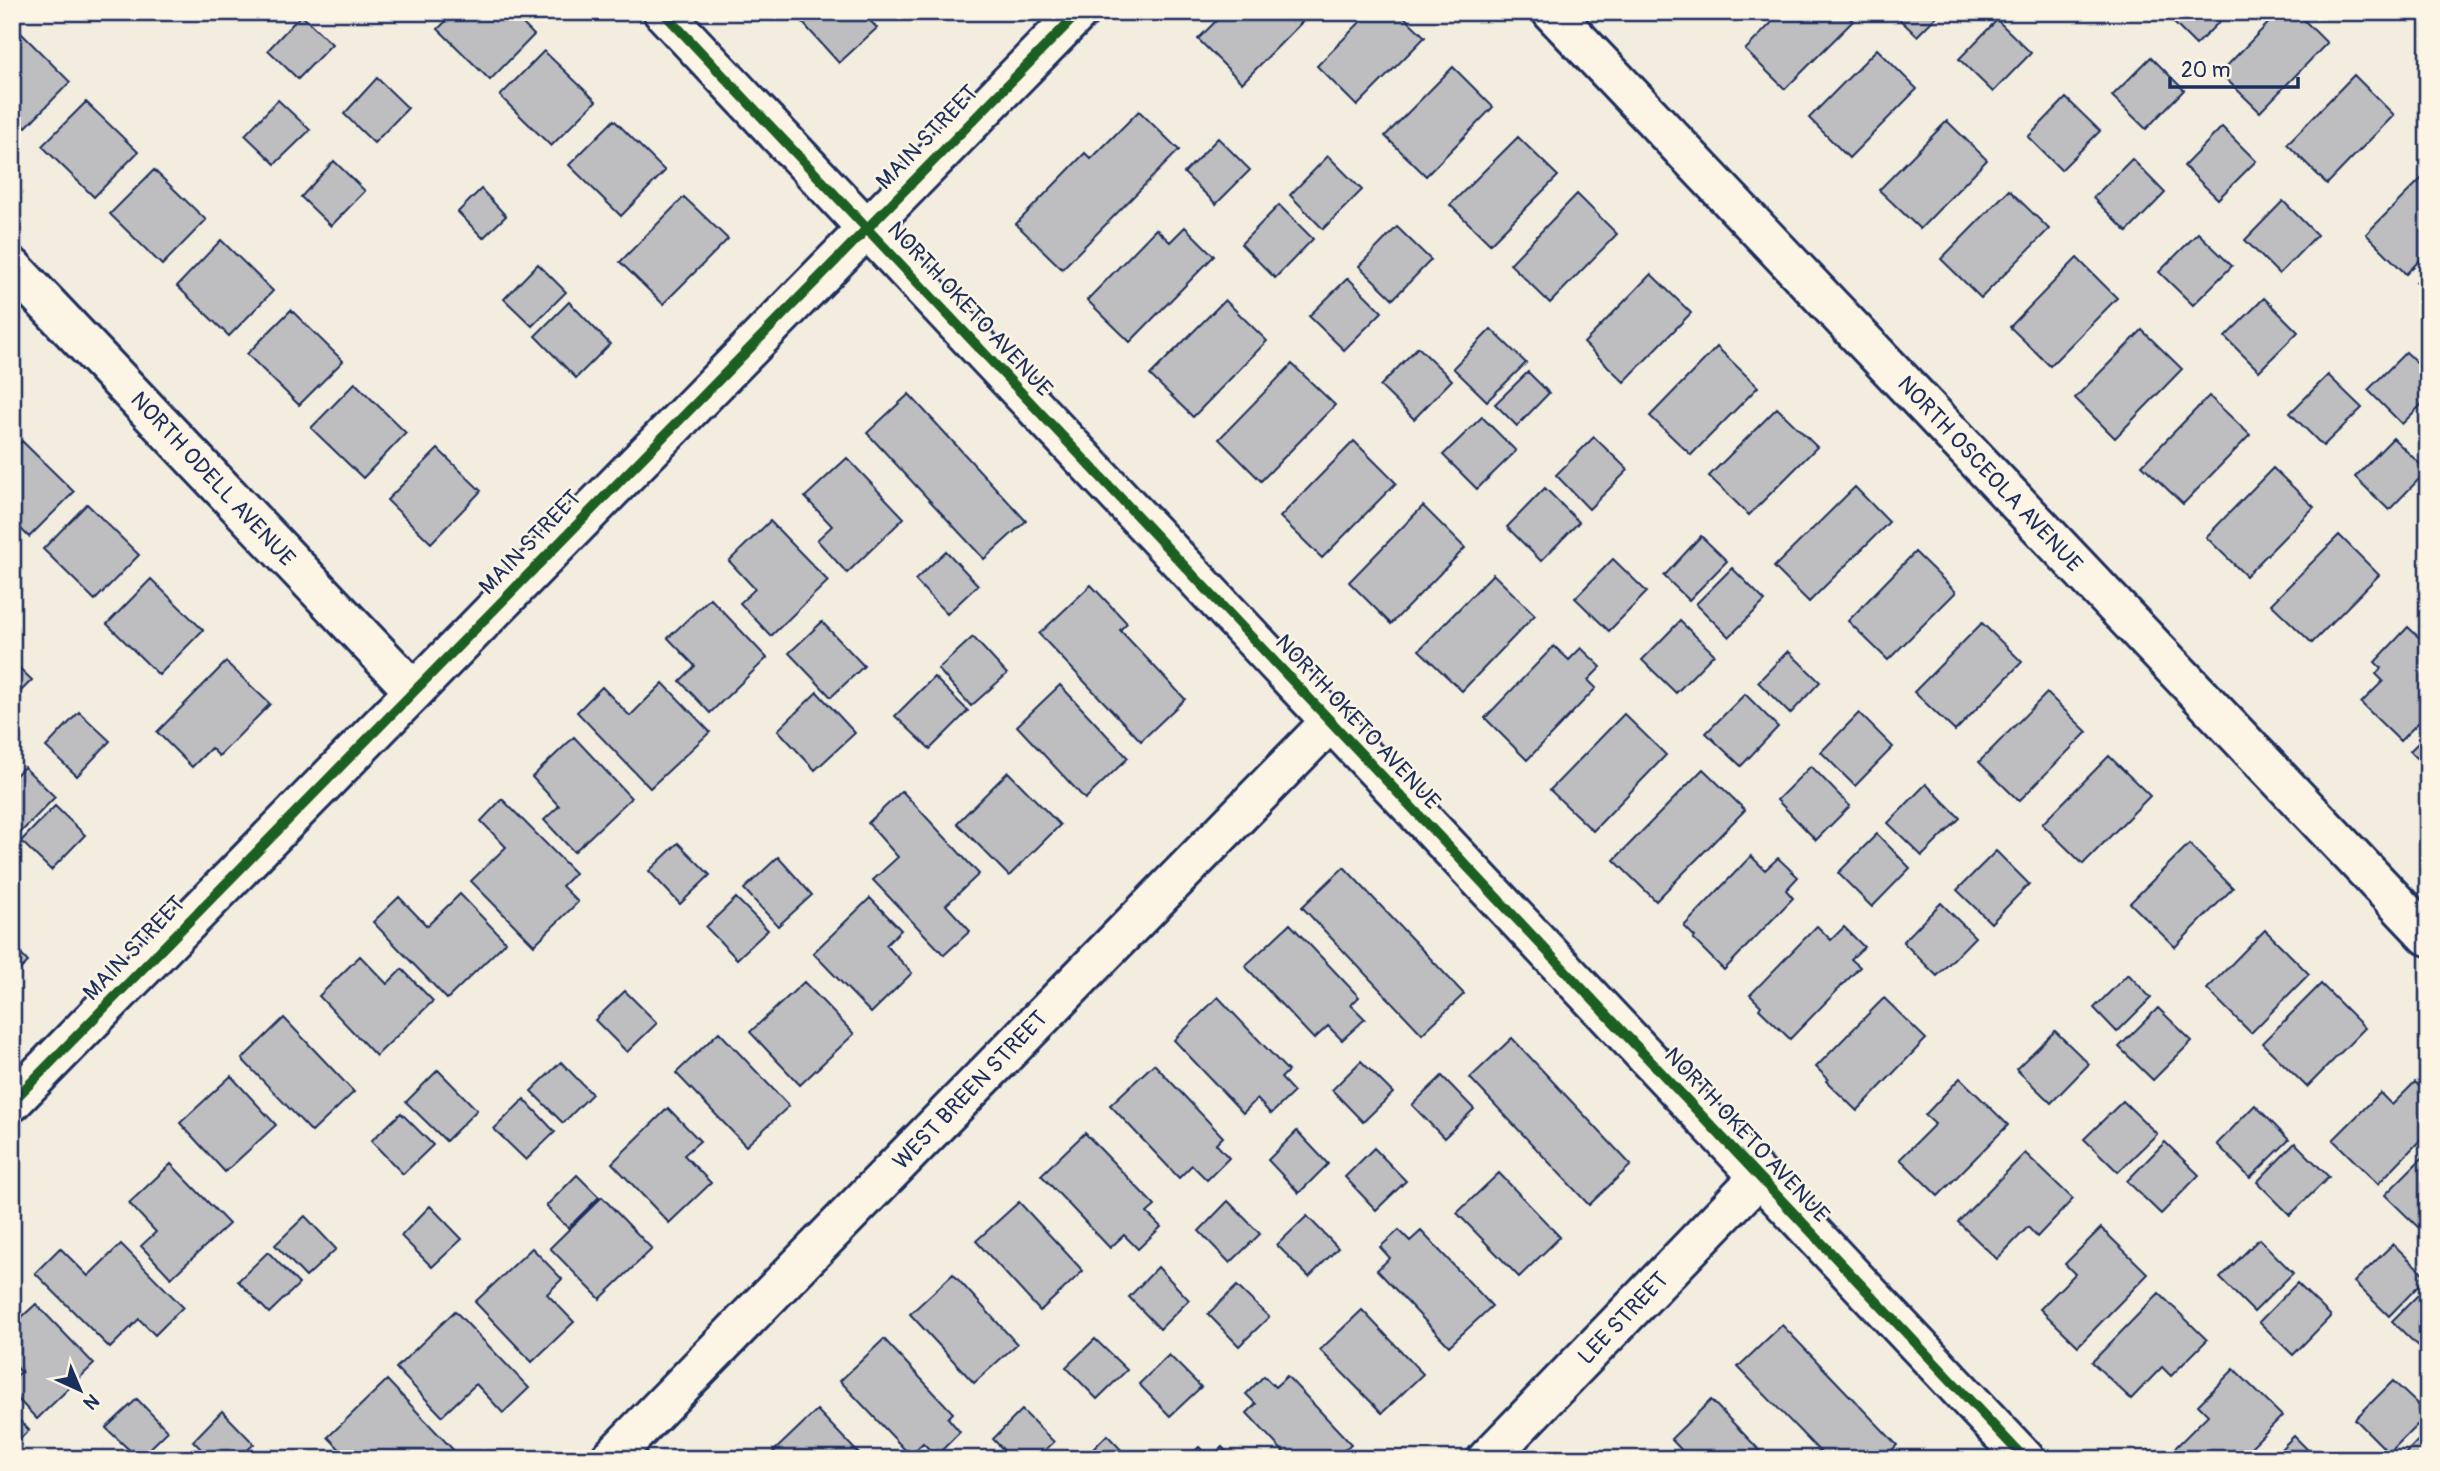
<svg xmlns="http://www.w3.org/2000/svg" width="2440" height="1471" font-family="Pangolin,sans-serif">
<style>
.building{fill:#bebec0;stroke:#1b2f5e;stroke-width:2}
.lines{fill:none;stroke-linecap:round;stroke-linejoin:round}
.street-casing{stroke:#1b2f5e;stroke-width:44}
.secondary-casing{stroke:#1b2f5e;stroke-width:44}
.street{stroke:#fcf5e5;stroke-width:38}
.secondary{stroke:#fcf5e5;stroke-width:38}
.cycleway-casing{stroke:#fcf5e5;stroke-width:15}
.cycleway{stroke:#1b5e20;stroke-width:10}
.labels{text-anchor:middle;dominant-baseline:central;stroke-width:5;stroke-linejoin:round;paint-order:stroke}
.street-label{font-size:23px;fill:#1b2f5e;stroke:#fcf5e5}
</style>
<rect width="100%" height="100%" fill="#f3ede0"/>
<filter id="ink" filterUnits="userSpaceOnUse"><feTurbulence type="fractalNoise" baseFrequency=".0143" numOctaves="2"/><feDisplacementMap in="SourceGraphic" scale="14" xChannelSelector="R" yChannelSelector="G"/><feConvolveMatrix kernelMatrix="1 2 1 2 8 2 1 2 1" color-interpolation-filters="sRGB"/></filter>
<g filter="url(#ink)">
<path class="building" d="M455,12H511L534,35L490,80L438,29Z
M793,12H862L877,28L839,63Z
M1225,12H1312L1242,83L1198,39Z
M1370,12H1399L1425,37L1357,106L1317,66Z
M1782,12H1843L1853,21L1785,89L1745,50Z
M1892,12H1941L1917,36Z
M2163,12H2229L2196,45Z
M2279,12H2296L2327,43L2260,112L2220,73Z
M301,15L332,44L298,79L268,50Z
M1997,20L2031,53L1993,92L1959,59Z
M19,31L70,82L26,127L12,113V37Z
M1877,49L1917,89L1849,158L1809,118Z
M544,51L596,101L551,146L500,96Z
M2151,57L2184,90L2146,129L2112,96Z
M1453,67L1493,107L1426,176L1385,136Z
M2354,75L2394,115L2327,184L2287,144Z
M377,78L408,108L374,143L344,114Z
M2066,98L2100,131L2061,170L2028,137Z
M278,100L310,130L275,164L245,135Z
M86,102L138,152L94,197L42,146Z
M1139,111L1179,150L1062,269L1016,224L1085,153L1091,159Z
M614,120L665,171L621,216L569,165Z
M1947,121L1987,160L1920,229L1879,190Z
M2222,127L2256,161L2218,199L2184,166Z
M1518,137L1558,176L1490,244L1450,205Z
M1218,138L1250,170L1216,204L1184,173Z
M1328,156L1362,190L1323,229L1290,195Z
M2132,159L2165,193L2127,232L2093,198Z
M334,161L365,191L331,226L301,197Z
M154,170L206,220L162,265L110,214Z
M2428,172V252L2406,274L2366,234Z
M481,189L506,216L483,238L458,212Z
M2009,190L2049,229L1981,298L1941,259Z
M1577,194L1617,234L1550,303L1510,264Z
M684,197L728,239L663,304L620,262Z
M2283,201L2317,235L2279,274L2245,240Z
M1279,205L1313,239L1275,278L1241,244Z
M1185,227L1214,256L1130,342L1087,300L1156,229L1170,242Z
M1397,227L1431,260L1393,299L1359,266Z
M2198,233L2232,266L2193,305L2159,272Z
M221,240L273,291L229,336L177,286Z
M2077,258L2117,298L2050,366L2010,327Z
M538,264L566,292L532,326L504,299Z
M2428,272V294L2416,283Z
M1651,274L1691,313L1624,382L1584,343Z
M1348,278L1382,312L1344,350L1309,316Z
M2264,298L2298,332L2259,371L2225,337Z
M1225,300L1267,341L1193,417L1150,375Z
M569,302L610,344L576,378L535,336Z
M291,310L343,361L299,405L247,354Z
M1491,329L1526,363L1487,401L1453,368Z
M2142,330L2182,369L2115,438L2075,398Z
M1418,347L1452,380L1414,419L1380,386Z
M1717,347L1758,387L1691,455L1650,416Z
M2406,352L2428,373V398L2402,424L2368,390Z
M1292,364L1335,405L1261,481L1219,439Z
M1528,372L1549,393L1517,426L1495,404Z
M2328,375L2362,408L2323,446L2290,413Z
M355,383L406,433L363,478L311,428Z
M909,394L1026,521L984,559L867,433Z
M2209,396L2250,435L2183,504L2142,465Z
M1777,408L1817,447L1749,515L1709,476Z
M1482,417L1516,451L1477,489L1443,455Z
M1594,437L1628,470L1589,509L1556,475Z
M2393,438L2427,471L2389,510L2355,477Z
M22,441L74,492L29,537L12,520V451Z
M1354,441L1396,483L1322,558L1280,517Z
M438,449L481,491L431,543L387,500Z
M847,458L904,518L847,573L817,540L832,526L805,497Z
M2273,468L2314,507L2246,576L2206,537Z
M1855,487L1889,522L1809,602L1774,567Z
M1545,488L1579,522L1541,561L1507,527Z
M87,504L139,555L95,600L43,549Z
M1423,506L1465,548L1391,624L1349,582Z
M770,521L828,581L771,636L740,603L755,589L729,561Z
M2339,535L2379,575L2312,643L2271,604Z
M1701,536L1727,561L1689,600L1664,576Z
M946,551L978,585L947,614L915,580Z
M1915,552L1956,592L1888,660L1848,621Z
M1613,559L1647,592L1609,631L1575,598Z
M1732,568L1765,601L1729,637L1696,604Z
M1493,574L1535,615L1462,691L1419,650Z
M151,579L203,630L159,675L107,624Z
M1091,585L1127,623L1120,630L1185,699L1141,741L1039,634Z
M710,598L767,658L710,713L680,681L695,666L668,638Z
M1680,621L1714,654L1676,693L1642,660Z
M822,622L864,666L831,697L789,653Z
M1982,623L2022,662L1955,731L1914,692Z
M2408,627L2428,646V713L2400,741L2361,703L2383,681L2376,674L2381,668L2375,662Z
M973,637L1007,674L971,706L938,669Z
M1554,646L1569,660L1581,648L1601,667L1588,680L1596,688L1527,760L1485,718Z
M1788,651L1820,682L1790,714L1758,682Z
M12,661L32,680L12,700Z
M226,662L270,704L219,756L211,748L192,767L157,732Z
M934,677L968,711L930,749L895,716Z
M663,683L710,732L650,788L577,712L602,687L630,716Z
M1060,685L1128,758L1085,799L1017,726Z
M817,692L855,733L815,770L778,730Z
M2047,693L2087,732L2019,801L1979,762Z
M1745,694L1778,727L1741,766L1706,733Z
M79,712L110,741L77,776L46,747Z
M1859,713L1893,747L1855,786L1821,752Z
M1624,714L1666,755L1593,831L1550,790Z
M2428,733V769L2410,751Z
M574,737L631,798L574,852L544,820L559,806L532,777Z
M2109,756L2150,796L2083,864L2042,824Z
M1811,766L1850,806L1816,840L1777,800Z
M24,767L55,797L21,832L12,823V779Z
M1703,769L1745,810L1656,901L1614,860Z
M1008,772L1060,825L1009,876L957,823Z
M1926,784L1960,818L1922,856L1888,823Z
M902,791L979,874L946,905L970,931L944,955L873,880L898,857L868,823Z
M502,799L575,873L562,886L578,902L534,945L471,881L506,847L481,821Z
M55,806L85,835L51,870L21,841Z
M1877,834L1910,868L1872,907L1838,873Z
M678,843L710,875L680,904L649,871Z
M2189,844L2233,888L2175,947L2130,903Z
M1996,851L2029,884L1991,923L1957,890Z
M1751,856L1765,870L1778,858L1798,877L1786,890L1793,898L1724,970L1693,939L1695,937L1684,926Z
M778,857L812,895L778,926L744,889Z
M1344,867L1464,994L1422,1034L1302,907Z
M460,894L506,942L447,999L373,922L399,897L427,926Z
M736,898L768,930L737,959L706,927Z
M870,898L901,930L886,945L912,973L871,1013L813,953Z
M1941,903L1975,937L1937,976L1903,942Z
M1290,924L1359,997L1351,1005L1365,1019L1342,1040L1328,1026L1314,1039L1245,966Z
M1817,926L1831,940L1844,927L1864,947L1851,959L1860,967L1790,1039L1759,1009L1761,1006L1750,995Z
M2265,930L2309,974L2251,1033L2207,989Z
M12,945L28,962L12,977Z
M360,956L387,984L402,969L433,1001L376,1056L319,996Z
M2128,974L2151,998L2117,1032L2094,1008Z
M804,982L854,1034L800,1085L750,1032Z
M2321,984L2365,1028L2307,1087L2262,1043Z
M625,991L657,1023L627,1052L595,1020Z
M1218,997L1288,1071L1281,1078L1294,1092L1271,1114L1257,1099L1243,1113L1174,1040Z
M1884,998L1926,1039L1857,1111L1826,1081L1828,1079L1816,1067Z
M2158,1008L2192,1041L2153,1080L2119,1047Z
M284,1018L354,1092L312,1132L242,1059Z
M2055,1031L2089,1064L2051,1103L2016,1069Z
M719,1032L789,1106L746,1146L676,1073Z
M1512,1038L1631,1165L1589,1205L1470,1078Z
M1361,1061L1393,1093L1363,1122L1332,1090Z
M561,1062L592,1094L563,1123L531,1091Z
M1154,1064L1223,1137L1216,1144L1229,1158L1207,1180L1192,1165L1179,1178L1110,1105Z
M438,1070L477,1110L446,1141L406,1102Z
M231,1076L276,1125L225,1172L180,1123Z
M1442,1076L1474,1109L1444,1138L1412,1105Z
M1960,1078L2008,1125L1938,1196L1900,1159L1935,1124L1925,1115Z
M2415,1082L2428,1095V1132L2378,1184L2333,1140L2380,1093L2392,1105Z
M524,1099L555,1132L526,1160L494,1129Z
M2123,1101L2157,1134L2118,1172L2084,1139Z
M2255,1105L2289,1140L2250,1178L2217,1144Z
M668,1108L700,1141L684,1155L711,1183L669,1223L612,1163Z
M401,1113L433,1145L403,1174L371,1141Z
M1297,1131L1328,1164L1299,1193L1268,1160Z
M1085,1133L1155,1206L1147,1213L1161,1227L1138,1249L1124,1235L1110,1248L1041,1175Z
M2165,1142L2199,1175L2161,1214L2127,1181Z
M2295,1143L2329,1177L2290,1215L2257,1182Z
M1374,1148L1406,1181L1376,1210L1345,1177Z
M2428,1152V1237L2385,1195Z
M2025,1153L2073,1199L2037,1237L2028,1227L1997,1259L1958,1222Z
M171,1164L229,1224L171,1278L141,1246L156,1232L129,1203Z
M1499,1173L1560,1237L1519,1277L1457,1213Z
M577,1175L599,1197L568,1228L546,1206Z
M602,1197L652,1249L600,1299L550,1248Z
M1228,1201L1260,1234L1230,1263L1199,1231Z
M1019,1202L1083,1271L1040,1311L976,1241Z
M430,1206L462,1239L432,1267L401,1236Z
M305,1216L336,1249L306,1277L275,1245Z
M1307,1216L1338,1248L1309,1277L1277,1245Z
M2101,1228L2148,1274L2078,1346L2040,1309L2075,1274L2065,1264Z
M1399,1230L1410,1241L1421,1231L1492,1306L1449,1346L1377,1270L1390,1258L1380,1247Z
M2259,1239L2293,1273L2254,1312L2220,1278Z
M121,1244L183,1307L155,1335L139,1319L110,1348L35,1273L60,1248L88,1276Z
M2393,1244L2427,1277L2389,1316L2354,1282Z
M532,1248L562,1279L547,1294L574,1322L532,1362L475,1302Z
M268,1252L299,1284L269,1313L238,1281Z
M1158,1267L1189,1300L1160,1329L1129,1297Z
M953,1274L1017,1344L974,1383L910,1314Z
M2297,1283L2331,1316L2293,1355L2259,1322Z
M2428,1285V1353L2426,1354L2392,1321Z
M1237,1286L1269,1317L1239,1346L1208,1314Z
M2159,1293L2207,1340L2171,1376L2162,1367L2131,1399L2092,1362Z
M36,1304L94,1364L37,1419L12,1393V1380L21,1372L12,1362V1326Z
M1362,1310L1423,1374L1382,1413L1320,1350Z
M455,1311L529,1388L503,1413L476,1384L442,1416L396,1368Z
M1782,1325L1897,1445L1883,1459H1827L1738,1367Z
M884,1339L953,1413L948,1418L960,1432L936,1456L923,1443L910,1455L840,1381Z
M1095,1339L1127,1370L1097,1399L1066,1367Z
M1169,1355L1201,1387L1170,1416L1139,1384Z
M2234,1369L2282,1416L2239,1459H2182L2173,1450L2208,1415L2198,1405Z
M1264,1376L1275,1387L1287,1376L1351,1444L1335,1459H1290L1247,1413L1256,1404L1246,1394Z
M387,1380L460,1457L458,1459H413L407,1453L401,1459H349L328,1437Z
M2393,1381L2428,1414L2389,1453L2355,1419Z
M137,1399L168,1431L139,1459L106,1428Z
M1711,1400L1768,1459H1690L1671,1439Z
M817,1410L864,1459H780L773,1452Z
M1022,1410L1054,1442L1036,1459H1012L993,1439Z
M222,1411L254,1444L238,1459H211L193,1441Z
M12,1413L29,1430L12,1447Z
M2428,1430V1459H2400Z
M1107,1435L1130,1459H1083Z
M2294,1436L2317,1459H2271Z
M1199,1447L1210,1458L1222,1447L1233,1459H1187Z"/>
<g class="lines">
<g class="street-casing">
<path id="street" d="M663,12L2025,1459
M1552,12L2428,936
M12,267L414,691
M610,1459L1330,722
M1487,1459L1758,1178"/>
</g>
<g class="secondary-casing">
<path id="secondary" d="M12,1102L1079,12"/>
</g>
<use href="#street" class="street"/>
<use href="#secondary" class="secondary"/>
<g class="cycleway-casing">
<path id="cycleway" d="M663,12L2025,1459
M12,1102L1079,12"/>
</g>
<use href="#cycleway" class="cycleway"/>
</g>
</g>
<g class="labels">
<g class="street-label">
<text transform="translate(927 137) rotate(-46)">MAIN STREET</text>
<text transform="translate(970 309) rotate(47)">NORTH OKETO AVENUE</text>
<text transform="translate(1990 474) rotate(47)">NORTH OSCEOLA AVENUE</text>
<text transform="translate(213 479) rotate(47)">NORTH ODELL AVENUE</text>
<text transform="translate(530 542) rotate(-46)">MAIN STREET</text>
<text transform="translate(1358 722) rotate(47)">NORTH OKETO AVENUE</text>
<text transform="translate(134 948) rotate(-46)">MAIN STREET</text>
<text transform="translate(970 1090) rotate(-46)">WEST BREEN STREET</text>
<text transform="translate(1747 1135) rotate(47)">NORTH OKETO AVENUE</text>
<text transform="translate(1623 1318) rotate(-46)">LEE STREET</text>
</g>
</g>
<rect width="2440" height="1471" fill="none" stroke="#fcf5e5" stroke-width="42"/>
<rect x="21" y="21" width="2398" height="1429" fill="none" stroke="#1b2f5e" stroke-width="2.5" filter="url(#ink)"/>
<g transform="translate(80 1390) rotate(136)" stroke="#fcf5e5" stroke-width="5" paint-order="stroke">
<path d="M0-5L12 26L0 18L-12 26Z" fill="#1b2f5e"/>
<text y="-10" font-size="19" font-weight="bold" text-anchor="middle" fill="#1b2f5e">N</text>
</g>
<path d="M2170 77v10h128v-10" fill="none" stroke="#1b2f5e" stroke-width="3.5"/>
<text x="2181" y="77" font-size="21" fill="#1b2f5e" stroke="#fcf5e5" stroke-width="5" paint-order="stroke">20 m</text>
</svg>
